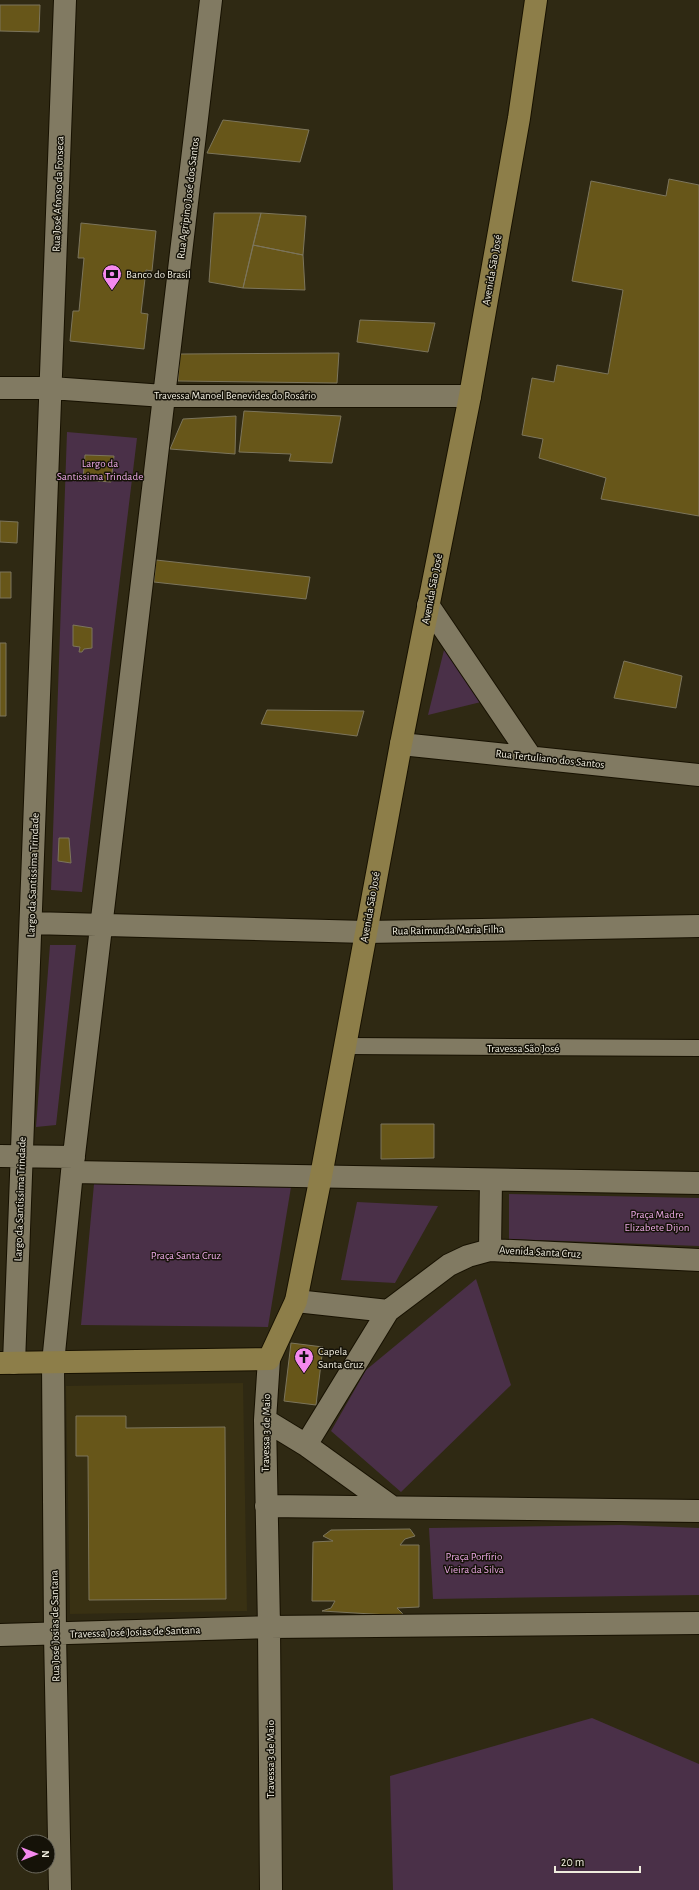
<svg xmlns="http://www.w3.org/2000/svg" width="699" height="1890" font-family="'Alegreya Sans',sans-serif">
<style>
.built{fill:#393113}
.green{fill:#4a3048}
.building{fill:#675619;stroke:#7c755c}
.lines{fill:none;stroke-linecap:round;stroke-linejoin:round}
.lane-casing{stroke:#171100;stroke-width:18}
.street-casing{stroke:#171100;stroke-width:24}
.primary-casing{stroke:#171100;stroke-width:24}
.lane{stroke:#817a62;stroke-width:16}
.street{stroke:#817a62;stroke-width:22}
.primary{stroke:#8d7e49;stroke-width:22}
.labels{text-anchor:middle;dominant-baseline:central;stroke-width:3;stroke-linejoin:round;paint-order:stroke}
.street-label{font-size:11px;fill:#efecde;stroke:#151208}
.poi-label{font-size:11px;fill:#efecde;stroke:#151208;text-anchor:start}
.park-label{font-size:11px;fill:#eaa7e4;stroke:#151208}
</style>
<rect width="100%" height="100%" fill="#2f2913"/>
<path class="built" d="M243,1383L247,1611L70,1614L66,1386Z"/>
<path class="green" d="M67,432L137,438L82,892L51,890Z
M445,646L481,702L428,715Z
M50,945H76L56,1125L36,1127Z
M94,1184L291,1187L268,1327L81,1325Z
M509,1194L699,1198V1246L509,1239Z
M357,1202L438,1206L395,1283L341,1280Z
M476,1279L511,1385L401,1492L331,1431L366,1370Z
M621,1525L699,1528V1595L433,1599L429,1528Z
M592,1718L699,1764V1890H393L390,1776Z"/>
<path class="building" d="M0,5H40L39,32L0,31Z
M223,120L309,130L300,162L207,153Z
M669,179L699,185V516L601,499L606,478L539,458L543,439L522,435L532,378L554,382L557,365L608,374L623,290L572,281L591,181L666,196Z
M214,213H261L243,288L209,282Z
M261,213L306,216L303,255L253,245Z
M81,223L156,231L152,271L146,270L141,313L148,314L144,349L70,341L73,311H79L84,258H78Z
M253,245L303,255L305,290L243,288Z
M360,320L435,323L428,352L357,342Z
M339,353L337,383L178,381L180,354Z
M244,411L341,416L332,463L289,461L291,454L239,452Z
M236,416L235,454L170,449L183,419Z
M85,455L114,456L111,482L83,480Z
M0,521L18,522L17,543L0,542Z
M156,560L310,577L306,599L154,582Z
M0,572H11V598H0Z
M73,625L92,628V648L84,649L82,652H79L80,647L73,646Z
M0,643H6V716H0Z
M624,661L682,676L676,708L614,698Z
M267,710L364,711L357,736L261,724Z
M59,838H69L71,863L58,861Z
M381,1124H434V1158L381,1159Z
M291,1343L323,1347L316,1405L284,1401Z
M76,1416H126V1428L225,1427L226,1599L89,1600L88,1456H76Z
M410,1529L415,1536L405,1539L400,1545H419V1607L397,1608L405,1616L322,1611L331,1608L335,1601H312L313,1542L333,1541L323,1536L331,1530Z"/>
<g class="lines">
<g class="lane-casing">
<path id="lane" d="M346,1046L699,1048"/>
</g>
<g class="street-casing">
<path id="street" d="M0,388H51L164,396H470
M428,605L530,756
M401,744L699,775
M31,923L366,932L699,926
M0,1156L74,1157
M72,1172L699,1183
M490,1250L491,1180
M296,1301L388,1311
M269,1359L265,1420L269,1627L271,1890
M14,1363L65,0
M265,1420L306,1445L392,1507
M306,1445L388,1311L449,1265L468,1256L490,1250L699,1260
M266,1506L699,1511
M0,1635L269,1627L699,1623
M60,1890L55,1634L53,1363L72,1172L211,0"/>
</g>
<g class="primary-casing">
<path id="primary" d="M0,1363L269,1359L296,1301L321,1176L401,744L470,396L519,118L536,0"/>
</g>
<use href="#lane" class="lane"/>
<use href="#street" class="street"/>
<use href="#primary" class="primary"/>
</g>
<defs>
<g id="bank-pin" transform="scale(1)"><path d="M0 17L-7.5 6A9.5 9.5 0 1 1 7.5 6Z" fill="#f589ee" stroke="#151208"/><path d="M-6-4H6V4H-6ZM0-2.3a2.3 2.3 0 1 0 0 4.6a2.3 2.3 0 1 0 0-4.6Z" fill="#111"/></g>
<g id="church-pin" transform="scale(1)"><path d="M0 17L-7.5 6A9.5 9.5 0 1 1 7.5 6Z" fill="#f589ee" stroke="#151208"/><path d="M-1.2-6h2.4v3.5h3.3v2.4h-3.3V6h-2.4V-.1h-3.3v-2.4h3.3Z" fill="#111"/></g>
</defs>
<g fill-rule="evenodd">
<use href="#bank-pin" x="112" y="274"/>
<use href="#church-pin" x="304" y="1357"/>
</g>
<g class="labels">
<g class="street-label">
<text transform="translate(58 194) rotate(-88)">Rua José Afonso da Fonseca</text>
<text transform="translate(188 198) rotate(-83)">Rua Agripino José dos Santos</text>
<text transform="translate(492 270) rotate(-80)">Avenida São José</text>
<text x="235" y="395">Travessa Manoel Benevides do Rosário</text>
<text transform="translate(432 589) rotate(-79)">Avenida São José</text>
<text transform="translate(550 759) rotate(6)">Rua Tertuliano dos Santos</text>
<text transform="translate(33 875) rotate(-88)">Largo da Santissima Trindade</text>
<text transform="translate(370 907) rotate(-80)">Avenida São José</text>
<text transform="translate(448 930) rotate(-1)">Rua Raimunda Maria Filha</text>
<text x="523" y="1048">Travessa São José</text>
<text transform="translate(20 1199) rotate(-88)">Largo da Santissima Trindade</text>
<text transform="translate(540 1252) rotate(3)">Avenida Santa Cruz</text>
<text transform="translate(266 1433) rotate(-89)">Travessa 3 de Maio</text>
<text transform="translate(55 1626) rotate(-91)">Rua José Josias de Santana</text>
<text transform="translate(135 1632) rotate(-2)">Travessa José Josias de Santana</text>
<text transform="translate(270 1759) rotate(-90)">Travessa 3 de Maio</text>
</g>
<g class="poi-label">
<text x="126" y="274">Banco do Brasil</text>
<text x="318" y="1351">Capela<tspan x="318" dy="13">Santa Cruz</tspan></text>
</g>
<g class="park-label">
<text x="100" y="463">Largo da<tspan x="100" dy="13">Santissima Trindade</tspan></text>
<text x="657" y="1214">Praça Madre<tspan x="657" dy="13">Elizabete Dijon</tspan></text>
<text x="186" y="1255">Praça Santa Cruz</text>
<text x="474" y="1556">Praça Porfírio<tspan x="474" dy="13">Vieira da Silva</tspan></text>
</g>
</g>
<g transform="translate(36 1854) rotate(90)"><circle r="19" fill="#151208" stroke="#6c695e"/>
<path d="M0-3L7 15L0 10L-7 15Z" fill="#f589ee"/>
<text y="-6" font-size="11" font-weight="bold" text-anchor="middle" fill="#efecde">N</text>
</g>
<path d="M555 1866v6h85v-6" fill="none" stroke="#efecde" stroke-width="2"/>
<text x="561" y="1866" font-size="12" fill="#efecde" stroke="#151208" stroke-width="3" paint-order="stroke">20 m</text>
</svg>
